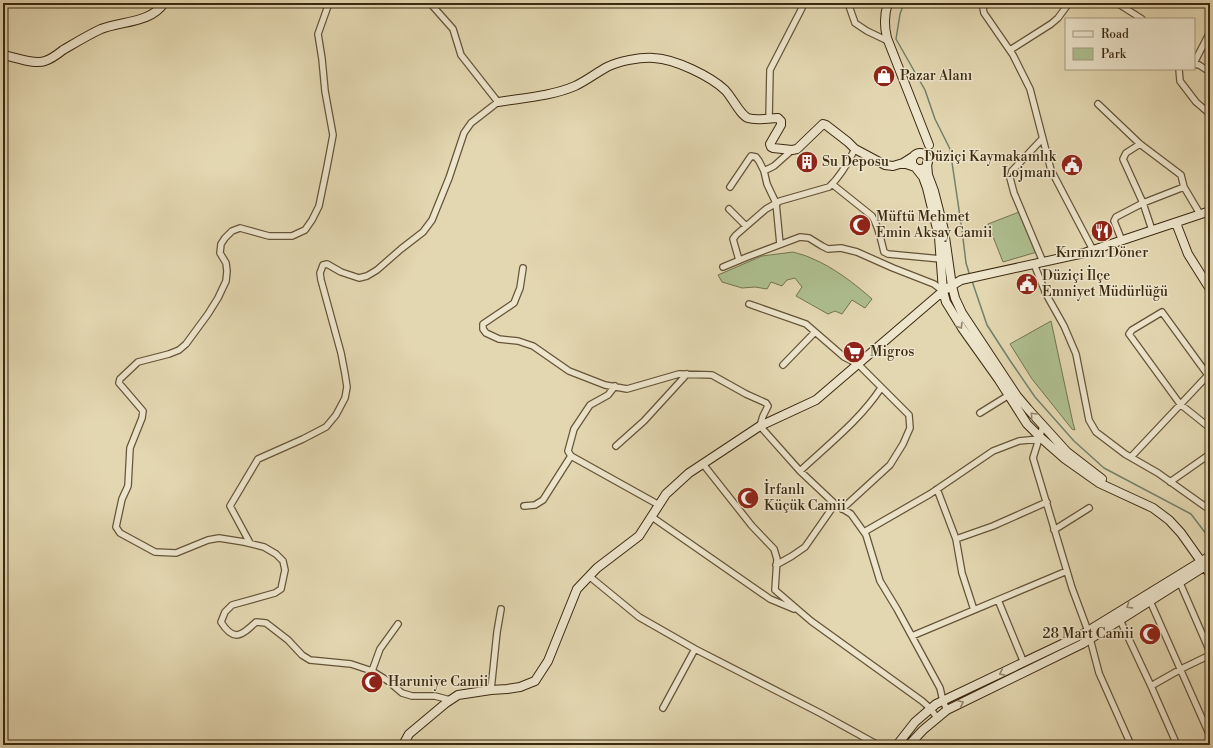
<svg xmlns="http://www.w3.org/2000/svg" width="1213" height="748" font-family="'Libre Bodoni',serif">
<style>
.green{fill:#aebf90;stroke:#747450}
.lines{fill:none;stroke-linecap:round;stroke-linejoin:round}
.stream{stroke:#72806c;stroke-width:1.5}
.street-casing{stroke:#655438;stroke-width:8}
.secondary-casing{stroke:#3b2910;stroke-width:10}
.street{stroke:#ede5cc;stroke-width:5.5}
.secondary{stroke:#ede5cc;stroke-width:8}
.oneway{stroke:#94876e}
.labels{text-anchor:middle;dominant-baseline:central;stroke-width:3;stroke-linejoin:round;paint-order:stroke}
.poi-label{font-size:14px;fill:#3b2910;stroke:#ede5cc;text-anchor:start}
</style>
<rect width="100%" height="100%" fill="#e3d7b1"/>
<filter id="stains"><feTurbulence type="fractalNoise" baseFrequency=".005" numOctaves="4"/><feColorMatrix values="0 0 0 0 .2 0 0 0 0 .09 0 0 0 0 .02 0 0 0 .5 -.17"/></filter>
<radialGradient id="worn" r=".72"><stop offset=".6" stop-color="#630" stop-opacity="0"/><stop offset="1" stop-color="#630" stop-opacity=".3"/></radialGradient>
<path class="green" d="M1019,212L1037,252L1003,262L988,224Z
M793,252C799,254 805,255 811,258C833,267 854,283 872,299L865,308L852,300L842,314L835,311L828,314L796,296L802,287L795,278L787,280L782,286L771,282L767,289L755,287L742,288L722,282L718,275L762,256Z
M1051,321L1073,423L1075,430L1072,429L1032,379L1010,344Z"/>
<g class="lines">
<path class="stream" d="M904,3L900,14L896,39L925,90L935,119L950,149L962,230L966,263L970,276
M972,281L987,325L1009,359L1035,397L1074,441L1104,468L1191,514L1210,539"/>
<g class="street-casing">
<path id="street" d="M329,3L318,34L322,59L325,91L333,135L327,167L319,206L312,220L305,230L292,236H269L240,228L232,231L225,238L221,244L220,253L226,263L227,271L226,281L218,298L208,314L186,344L179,350L169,354L138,362L120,379L119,383L143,411L142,418L130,448L128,486L122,499L116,527L120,533L155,552L176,553L208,540L219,538L244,542L264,547L276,554L283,561L285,570L281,589L275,593L232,605L225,612L221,622C234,643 242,635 256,622L266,623L288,640L302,655L310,660L351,664L372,671L388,681L402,693L412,696H435L450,700
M848,3L855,23L867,31L888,41
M982,3L984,13L1013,55L1030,89L1051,170L1093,250
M1117,3L1142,19
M1010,50L1051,24L1058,18L1069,3
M1194,63L1210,32
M1194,64L1199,65L1210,72
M1179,69L1180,81L1196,102L1210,114
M1098,104L1140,144L1181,175L1184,187L1200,214
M769,119L770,70L802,8L803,3
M1042,139L1012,171L1010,178L1014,193L1043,262
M1140,144L1126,153L1123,159L1143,203L1152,230
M832,184L872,216C879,227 881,240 884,252L888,254L941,259
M730,187L751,156L756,157L759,161L764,171
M729,209L746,226
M1122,241L1114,221L1116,217L1143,203L1184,187
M780,244L776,203L767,184L764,171L774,166L792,150
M739,260L733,239L736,235L766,209L780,201L829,187C840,177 848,163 855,149
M1034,264L1046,294L1064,326L1076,354L1089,420L1096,432L1125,454L1158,473L1210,510
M723,267L747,257L800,237L809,238L822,246L828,249L841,248L857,252L893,268L934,284L943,291
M523,268L520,288L514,303L483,324V329L486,333L499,339L518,341L533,346L569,371L605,385L627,389L679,374L712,375L746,394L766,403L768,406L763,416L760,426L800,471L835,504L851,514L866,535L880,581L897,609L940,688L943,701L947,710
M749,304L806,324L844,357L858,364L909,415L910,428L903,444L890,465L842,509
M783,365L815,332
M1210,378L1162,312L1132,330L1129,334L1180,404L1210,428
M615,386L608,395L590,405L574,429L568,451L571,456L659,505
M980,413L1009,395
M1043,426L1033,458L1072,588L1088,631L1099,673L1131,745
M616,446L644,421L687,374
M1131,457L1210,373
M703,464L752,526L774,549L777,559L775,590L811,621L922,701L931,709L937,718
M800,471C829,444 860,420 881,388
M1170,482L1210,454
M937,489L956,539L962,573L974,610
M524,506L535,505L543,500L571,456
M652,517L770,599L794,609
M1054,530L1089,508
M864,532L930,494L993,451L1019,441L1039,439
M956,539L993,526L1047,502
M250,543L230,506L258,459L303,439L326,427L336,415L345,398L347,387L345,374L341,353L321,280L320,273L323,265L327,264L341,272L359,278L367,276L377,270L401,249L423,232L432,220L449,178L464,133L471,123L498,102L461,55L453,29L430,3
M776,565L792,556L805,547L835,504
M589,576L639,617L695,649L820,713L878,745
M1180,583L1210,652
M998,600L1024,663
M1150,601L1210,736
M1120,620L1151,686L1177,745
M912,636L1067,571
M372,671L380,649L398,624
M1151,686L1181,669L1210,655
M491,690L497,632L501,609
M663,708L695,649"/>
</g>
<g class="secondary-casing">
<path id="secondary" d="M888,3C884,15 884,26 887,38L929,145
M3,55C15,57 34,65 45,61C51,59 58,54 63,50C75,43 88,35 101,29C121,21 151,23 164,3
M498,102C523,98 552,96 575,86C586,81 596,73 607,67C619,61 640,57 654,58C675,59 710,76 725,90C732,97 740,115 748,118C757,121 768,118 778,118L781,121V125L770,144L771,147L773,148L792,150L797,149L823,124L826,125L848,142L855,149L885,165L893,166L903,163
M912 161a8 8 0 1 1 16 0a8 8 0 1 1-16 0Z
M914,156L903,163L915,167L923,177L927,188L939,237L943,291L946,302L962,328L999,380L1027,424L1040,437L1065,459L1099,483L1153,508L1169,520L1181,533L1210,574
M927,163L928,175L934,191L944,230L952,286L955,298L962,313L1017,396L1028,409L1067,452L1102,479
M1176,223L1188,254L1210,289
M403,745L409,734L446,703L458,695L491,690L507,689L520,687L535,681L548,661L577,589L597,568L639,536L666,494L689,473L760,426L816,400L943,291L961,280L1084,253L1210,211
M897,745L915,722L936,704L1083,634L1210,556
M909,745L923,730L947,710L1082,644L1210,563"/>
</g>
<use href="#street" class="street"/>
<use href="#secondary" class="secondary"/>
</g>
<defs><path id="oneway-chevron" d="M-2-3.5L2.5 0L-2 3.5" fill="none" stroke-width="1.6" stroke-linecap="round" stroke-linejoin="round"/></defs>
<g class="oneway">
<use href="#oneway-chevron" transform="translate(960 326) rotate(58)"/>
<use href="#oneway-chevron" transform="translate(1033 415) rotate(-133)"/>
<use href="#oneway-chevron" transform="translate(1129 606) rotate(148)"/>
<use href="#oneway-chevron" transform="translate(1002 673) rotate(155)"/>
<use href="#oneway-chevron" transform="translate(961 703) rotate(-25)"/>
</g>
<defs>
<g id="shop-disc" transform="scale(1.15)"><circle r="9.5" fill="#8f2418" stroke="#ede5cc"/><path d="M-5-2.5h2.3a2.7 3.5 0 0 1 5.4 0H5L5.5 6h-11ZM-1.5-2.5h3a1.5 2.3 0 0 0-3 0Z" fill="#fff"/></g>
<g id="building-disc" transform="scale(1.15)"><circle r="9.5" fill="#8f2418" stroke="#ede5cc"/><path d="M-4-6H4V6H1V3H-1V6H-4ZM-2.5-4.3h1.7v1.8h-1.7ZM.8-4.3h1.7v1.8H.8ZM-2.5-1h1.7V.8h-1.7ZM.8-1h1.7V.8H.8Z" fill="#fff"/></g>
<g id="civic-disc" transform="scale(1.15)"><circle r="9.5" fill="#8f2418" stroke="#ede5cc"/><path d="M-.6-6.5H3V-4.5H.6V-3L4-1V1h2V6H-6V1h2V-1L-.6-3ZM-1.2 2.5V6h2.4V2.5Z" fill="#fff"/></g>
<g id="mosque-disc" transform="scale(1.15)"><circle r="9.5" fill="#8f2418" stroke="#ede5cc"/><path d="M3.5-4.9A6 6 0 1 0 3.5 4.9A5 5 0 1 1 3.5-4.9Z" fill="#fff"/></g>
<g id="restaurant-disc" transform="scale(1.15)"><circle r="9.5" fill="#8f2418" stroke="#ede5cc"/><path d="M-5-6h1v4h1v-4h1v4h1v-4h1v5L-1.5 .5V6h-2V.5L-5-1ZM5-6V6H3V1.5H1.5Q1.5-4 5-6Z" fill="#fff"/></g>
<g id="supermarket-disc" transform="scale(1.15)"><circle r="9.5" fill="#8f2418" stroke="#ede5cc"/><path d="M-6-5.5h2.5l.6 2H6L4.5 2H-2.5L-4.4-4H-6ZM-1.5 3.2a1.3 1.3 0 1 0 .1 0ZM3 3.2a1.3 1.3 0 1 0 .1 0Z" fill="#fff"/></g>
</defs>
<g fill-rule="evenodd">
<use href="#shop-disc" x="884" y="76"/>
<use href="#building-disc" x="807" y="162"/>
<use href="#civic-disc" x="1072" y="165"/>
<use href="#mosque-disc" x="860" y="225"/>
<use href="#restaurant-disc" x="1102" y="231"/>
<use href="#civic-disc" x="1027" y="284"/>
<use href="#supermarket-disc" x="854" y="352"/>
<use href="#mosque-disc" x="748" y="498"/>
<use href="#mosque-disc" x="1150" y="634"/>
<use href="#mosque-disc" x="372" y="682"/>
</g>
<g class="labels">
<g class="poi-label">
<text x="900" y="76">Pazar Alanı</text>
<text x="1056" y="157" text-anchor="end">Düziçi Kaymakamlık<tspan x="1056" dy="16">Lojmanı</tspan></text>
<text x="822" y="162">Su Deposu</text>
<text x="876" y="217">Müftü Mehmet<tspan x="876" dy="16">Emin Aksay Camii</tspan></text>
<text x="1102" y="253" text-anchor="middle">Kırmızı Döner</text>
<text x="1042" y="276">Düziçi İlçe<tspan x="1042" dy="16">Emniyet Müdürlüğü</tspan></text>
<text x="870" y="352">Migros</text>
<text x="764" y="490">İrfanlı<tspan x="764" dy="16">Küçük Camii</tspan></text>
<text x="1134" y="634" text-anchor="end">28 Mart Camii</text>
<text x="388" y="682">Haruniye Camii</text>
</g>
</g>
<rect width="1213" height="748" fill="none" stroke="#e3d7b1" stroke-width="16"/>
<rect x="4" y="4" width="1205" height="740" fill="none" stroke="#3b2910" stroke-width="2"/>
<rect x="8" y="8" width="1197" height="732" fill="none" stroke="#3b2910"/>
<rect x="1065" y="18" width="130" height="52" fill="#ede5cc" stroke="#a69a81"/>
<rect x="1073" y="31" width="20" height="6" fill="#ede5cc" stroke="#a69a81"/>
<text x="1101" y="38" font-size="12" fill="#3b2910">Road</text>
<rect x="1073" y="48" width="20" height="12" fill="#aebf90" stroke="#a69a81"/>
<text x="1101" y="58" font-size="12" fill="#3b2910">Park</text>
<rect width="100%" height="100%" filter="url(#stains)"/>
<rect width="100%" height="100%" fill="url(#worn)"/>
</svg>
